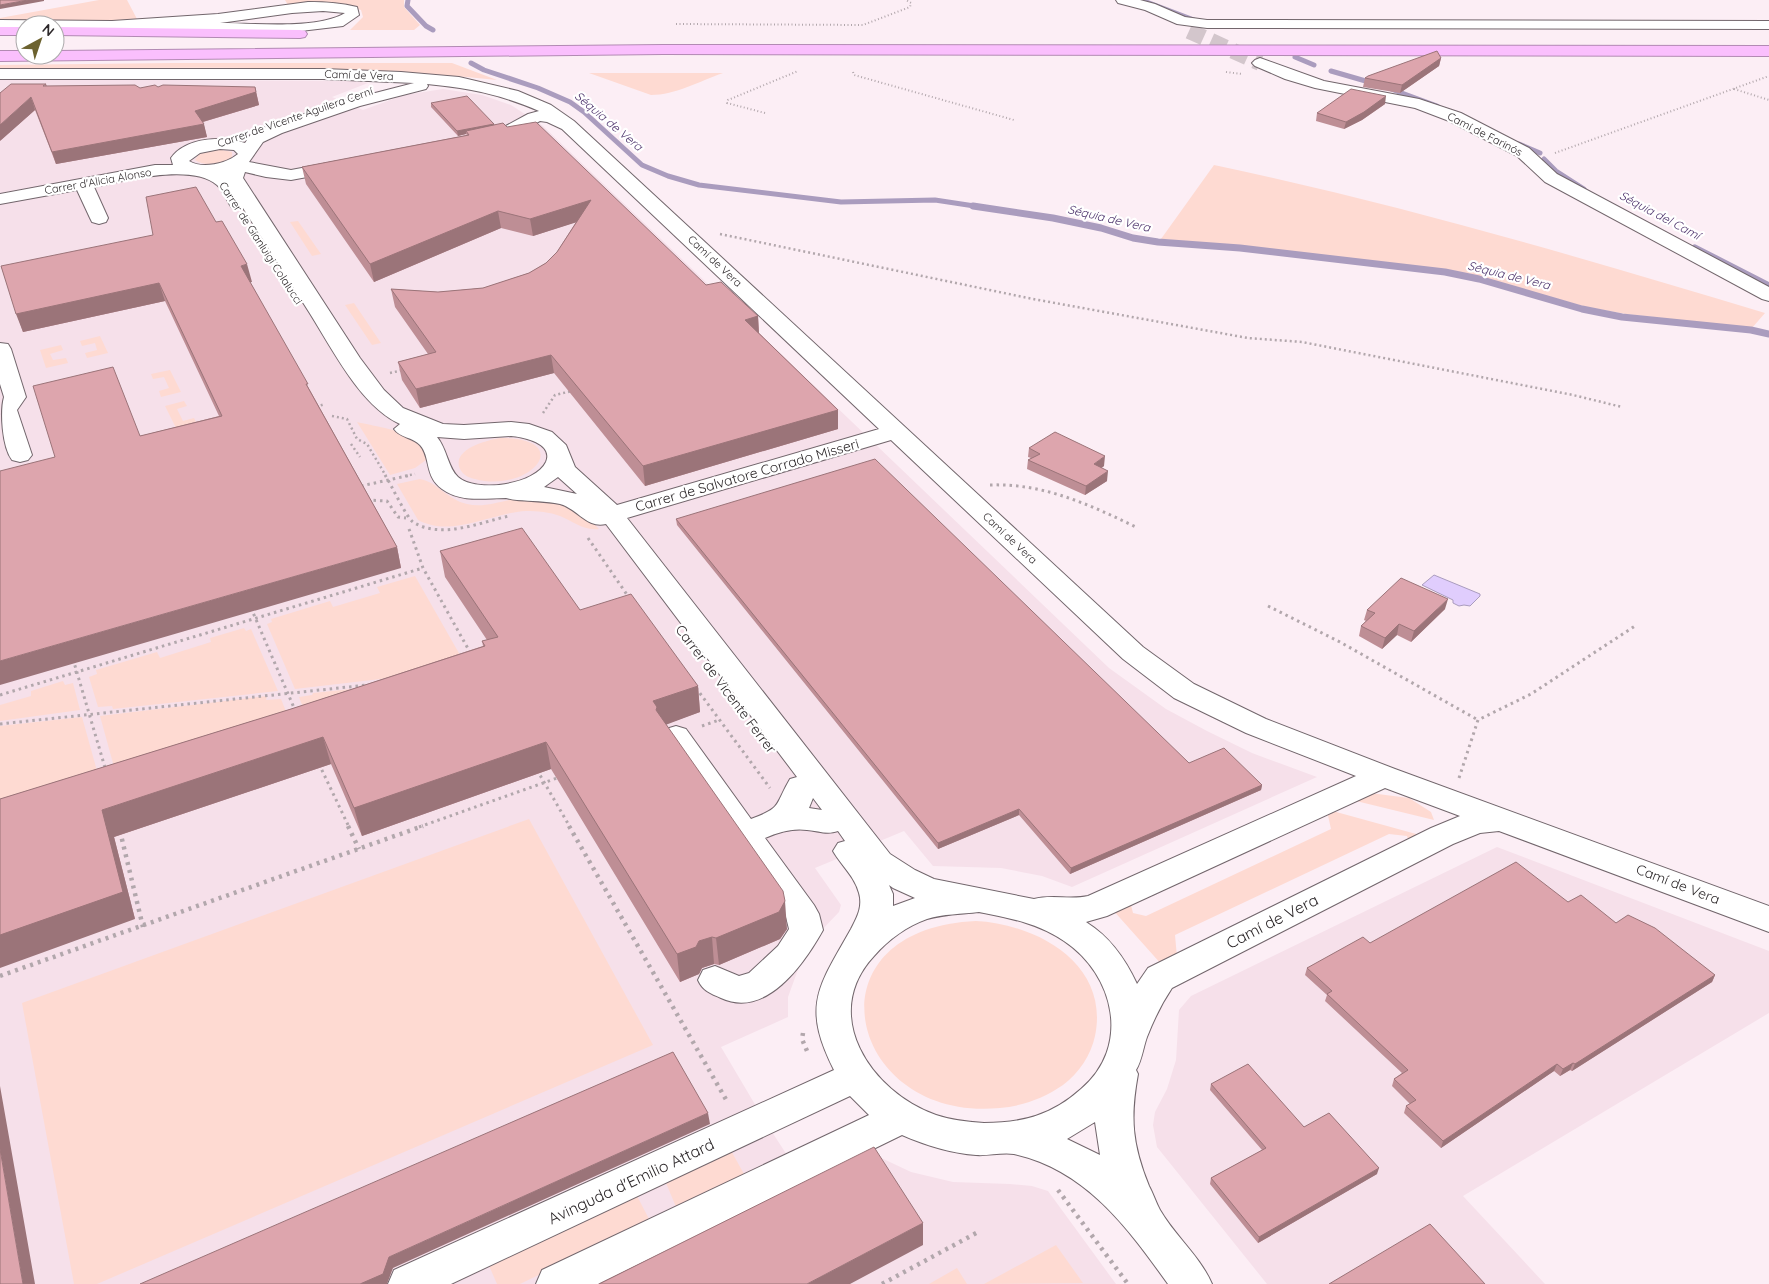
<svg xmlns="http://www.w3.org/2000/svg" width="1769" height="1284" font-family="Quicksand,sans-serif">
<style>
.built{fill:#f6e0ea}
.green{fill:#fedad2}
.water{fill:#e0cdfd;stroke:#aa9cbe}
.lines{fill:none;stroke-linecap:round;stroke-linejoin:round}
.stream-far1{stroke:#aa9cbe;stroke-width:5}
.stream{stroke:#aa9cbe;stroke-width:7}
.minor-tunnel{stroke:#d3c6cc;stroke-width:16;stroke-dasharray:16 8;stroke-linecap:butt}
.minor-casing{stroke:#72666c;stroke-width:2}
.highway-casing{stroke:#b28ab3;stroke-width:2}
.path-far3{stroke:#b2a7ac;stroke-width:2;stroke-dasharray:1 2.5;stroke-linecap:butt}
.path-far2{stroke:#b2a7ac;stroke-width:2.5;stroke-dasharray:2 3;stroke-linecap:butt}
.path-far1{stroke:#b2a7ac;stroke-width:3;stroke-dasharray:2.5 4;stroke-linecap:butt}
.path{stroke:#b2a7ac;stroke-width:4.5;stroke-dasharray:3 5;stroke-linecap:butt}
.minor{fill:#fff;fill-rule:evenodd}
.highway{fill:#fabffd;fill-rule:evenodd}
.wall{fill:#be8e95}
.shaded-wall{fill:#9b7479}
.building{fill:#dda5ad;stroke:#9b7479}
.labels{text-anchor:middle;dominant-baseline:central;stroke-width:4.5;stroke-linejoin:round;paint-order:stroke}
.far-street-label{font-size:11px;fill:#2d282a;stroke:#fff}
.far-water-label{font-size:12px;font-style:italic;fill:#4d336c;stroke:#fff}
.street-label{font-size:14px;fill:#2d282a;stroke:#fff}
.near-street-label{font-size:16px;fill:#2d282a;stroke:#fff}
</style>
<rect width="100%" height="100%" fill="#fceef5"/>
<path class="built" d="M0,79L357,81L368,83L332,97L363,110L404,95L443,89L482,95L511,105L543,126L1109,668L1166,709L1207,731L1252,753L1317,777L1072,887L1042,876L1001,868L933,866L904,831L815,868L841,905L839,912L818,934L804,953L788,997V1017L721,1047L763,1118L796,1169L875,1155L911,1172L953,1182L1010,1184L1032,1186L1048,1191L1116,1284H0Z
M1497,847L1769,951V1013L1463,1196L1545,1284H1267L1157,1147L1153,1125L1155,1112L1167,1089L1176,1060L1179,1010L1191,996Z"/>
<path class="green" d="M99,0H127L137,19C188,17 238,14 288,5L285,0H404V7L420,25L414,30H350L363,17L361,10L336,3L165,21L115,23L0,20V18Z
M173,63H452L497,80C332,63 166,69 0,68V65Z
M589,73H723C700,81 675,95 651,95Z
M217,149L232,152V157C222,164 205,167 195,160L200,153Z
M1214,165C1399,204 1583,258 1765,313L1752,328L1626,314L1586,307L1488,279L1451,270L1238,246L1161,239Z
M298,221L321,254L312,256L290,222Z
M354,303L381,343L372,345L345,305Z
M100,336L108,353L87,358L85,353L97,350L95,343L82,346L80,341Z
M61,345L63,350L50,354L53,360L66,358L68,363L46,368L40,350Z
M170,370L181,392L161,397L159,391L169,388L164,377L153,379L151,374Z
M184,401L187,406L177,409L183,421L194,418L197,424L177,430L165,406Z
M357,422C376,427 430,432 426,460L415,468L390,475Z
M500,438C578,438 529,494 475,479C469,478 463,475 460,469C451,449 488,440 500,438Z
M420,479C437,482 448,500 467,504C484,508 499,501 516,499C548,496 578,505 599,529C583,531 573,521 560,516C550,512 537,511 526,511C490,513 452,538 418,520L397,484Z
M415,576L464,662L432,673L295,689L267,624L272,622L271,619L330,601L333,607L380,593L377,587Z
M244,628L246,631L251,629L278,691L113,709L112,706L98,707L89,677L97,674L96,670L157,652L160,658L211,642L210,638Z
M63,681L65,685L73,683L80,710L0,721V705L31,696V691Z
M390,685L305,713L299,697L312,695L313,693Z
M267,696L266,700L281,699L289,719L116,774L100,716Z
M82,717L99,778L0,810V726Z
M1370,793L1409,798L1431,812L1434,820L1352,800Z
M1329,810L1427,837L1410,845L1407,836L1389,834L1175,935L1177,957L1162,965L1112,909L1130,901L1133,913L1146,916L1331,829L1327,811Z
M529,819L653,1045L97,1284H74L22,1003Z
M976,921C1037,924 1110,964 1095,1036C1091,1055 1079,1073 1063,1085C1044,1098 1023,1106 1000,1108C848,1123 802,929 976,921Z
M729,1147L744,1174L676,1207L664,1178Z
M634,1190L650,1221L520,1284H497L487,1261Z
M1056,1245L1083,1283L984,1284Z
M957,1268L967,1284H929Z"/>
<path class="water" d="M1434,575L1480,594V596L1470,606L1464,605L1459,606L1453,603V600L1422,585Z"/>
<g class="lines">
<path class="stream-far1" d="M408,0L407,6L426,26L433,30
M1141,0L1194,20
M1295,57L1314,65
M471,63L484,70L538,88L570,102L584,112L642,165L668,176L699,185L841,202L935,200L981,207
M1331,71L1376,84
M1391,89L1437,106
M1519,144L1540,153
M1544,159L1556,171L1584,189"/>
<path class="stream" d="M973,206L1053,218L1101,228L1133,238L1158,242L1240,248L1445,272L1479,279L1582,309L1622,317L1751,330L1769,334
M1695,248L1769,286"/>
<path class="minor-tunnel" d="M1189,31L1260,63"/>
<g class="minor-casing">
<path id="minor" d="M1116,0H1140L1155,4L1185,17L1207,20L1769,21V29L1207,28L1177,24L1145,10L1118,3Z
M308,2C325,2 341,3 357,7L359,15L343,26L292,32L55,29V25H25V29L0,28V20L112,21L218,14ZM323,11L345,13C316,30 254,23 220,23L292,13Z
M1260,58L1324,81L1419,99L1461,113L1529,148L1557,174L1769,287V301L1762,299L1545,182L1517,156L1449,121L1415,108L1315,88L1285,79L1255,66L1252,63L1255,60Z
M0,69H323L401,72L459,77L518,91L551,105L574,121L1143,647L1194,684L1266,719L1395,769L1769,906V932L1499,831L1480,833L1453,844L1172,988C1162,1003 1154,1019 1147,1037C1143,1048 1142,1060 1136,1070L1138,1074C1130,1118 1132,1144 1149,1186C1153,1193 1156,1203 1160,1210C1175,1236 1200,1256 1212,1284H1168C1127,1227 1086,1170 1014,1154C1002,1152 988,1156 976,1155C950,1153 925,1145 902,1135L598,1284H536L542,1270L869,1115L850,1096L451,1284H388L394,1270L834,1070C801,1005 819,986 851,929C857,917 863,907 859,893C855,877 841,865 833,851L838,843L845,841L838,831C827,835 819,831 807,830C792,828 779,832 765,838L814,905L819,914L823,930C804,964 766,1019 721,998C710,993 703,991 698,980L703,970L715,966L739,976L749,973L778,946L789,929L786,917L661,736L666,729L676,726L686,729L751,819C783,807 774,806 790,779L797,777L606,524C587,529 578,509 560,504C546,501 531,501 517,500C513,500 510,499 506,498C485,498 461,503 442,489C424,476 431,457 420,445C413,437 400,438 394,429L400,424C360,406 332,348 309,312C287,277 265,243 243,208H232C227,201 223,190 217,185C191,163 124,181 94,187L108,218L106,222L99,224L92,222L90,218L77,190L0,204V194L155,165H173L171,158C186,137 223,136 245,143L251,134L270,125L348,100L414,83L323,79H0ZM427,84C469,88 499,94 539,111L528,114L504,127L480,133L478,137L480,141L486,142L510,137L540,121L547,122L562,129L879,429L617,505L575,467L566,445L552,432L529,424L511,422L464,425L443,424L403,408L384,390L360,358L243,178L245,172L266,177L291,180L345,170L348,166L345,162L339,161L291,170L249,162L263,142L282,133L360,106L426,89L428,86ZM220,149L234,150L238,154C226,164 202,169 189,161L200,153ZM511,436C523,437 554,443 546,462C535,485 476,493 458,477C448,468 447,449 437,437L464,439ZM891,440L1123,659L1174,698L1246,733L1356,776L1088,896C1070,900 1051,894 1034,899L934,879L915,870L890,854L627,518ZM558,477L577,494L544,487ZM1385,788L1460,816L1431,828L1148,968L1137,984C1125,958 1110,937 1086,922L1107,916ZM813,798L822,810L809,808ZM889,885L893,888L915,898L893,906V894ZM979,912C1009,918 1038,923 1064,941C1115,975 1131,1047 1081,1089C1052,1115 1023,1123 984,1123C968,1122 951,1120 936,1115C871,1092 819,1015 874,956C888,940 907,926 927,919C943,914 962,914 979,912ZM1095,1122L1100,1155L1067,1139Z
M0,343L8,344L11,349L26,397L17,410L32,455L28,460L20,462L12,460C2,447 0,411 4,397L0,384Z"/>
</g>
<g class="highway-casing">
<path id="highway" d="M0,27H25V35H0Z
M55,27L300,30L305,31L307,34L305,37L300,38L55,35Z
M663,45L1769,46V56L663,54L0,61V51H25V55H55V51Z"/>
</g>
<path class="path-far3" d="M676,24L863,25L910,7L911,3L906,0
M853,72L854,75L1014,120
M1226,72L1242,74
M1734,89L1769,100
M765,113L727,103L728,100L798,71
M1555,153L1769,76"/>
<path class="path-far2" d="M720,234L1033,299L1248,338L1302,342L1573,395L1622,407
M390,373L403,370
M316,407L325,404
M543,413L555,395L572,391
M332,416L347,419L357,439L367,444L386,476
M351,444L360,457
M405,476L415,474"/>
<path class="path-far1" d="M385,475C391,484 406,517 413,522C441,540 481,522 509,516
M990,485C1044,483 1090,505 1138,528
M361,486L411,475
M367,500L387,501L398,517L406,518
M409,529L423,568L471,654
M588,538L630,599
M1268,606L1340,642L1478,720
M251,608L295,710
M73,659L106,771
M696,688L770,788
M0,695L423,568
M0,724L367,685
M702,726L719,720
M319,764L349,827
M537,770L570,827
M1459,778L1478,720L1531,694L1635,626
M419,827L560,777"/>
<path class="path" d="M348,826L359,849
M569,826L728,1103
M120,831L143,927
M0,976L423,826
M803,1033L802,1039L807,1051
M1058,1190L1128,1284
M882,1284L980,1231"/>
<use href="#minor" class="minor"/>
<use href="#highway" class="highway"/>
</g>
<path class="wall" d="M1441,58L1439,66L1400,93L1363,87L1365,78Z
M46,84L47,86L140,88L158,87H255L259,105L203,122L207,137L56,164L35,110L0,141Z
M431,103L495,125L507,127L706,285L758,316L759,333L838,410V429L645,486L554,373L420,408L402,380L398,362L428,354L395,307L391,289L438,292L483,288L529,273L546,263L557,252L576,222L533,236L501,228L374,282L306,184L302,167L467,135L466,134L458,136L431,107Z
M1385,104L1362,120L1344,129L1316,121L1317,113Z
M1,266L252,282H250L397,547L401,568L140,436L219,416L165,301L23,332Z
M1029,448L1104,466L1101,468L1107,481L1085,495L1027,469L1028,460L1031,458L1028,457Z
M676,519L1189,763L1262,785L1261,790L1070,874L1019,815L938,849L677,525Z
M440,551L580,610L698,686L700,712L666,724L787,929L780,939L719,965L714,964L702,968L699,974L680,982L551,769L362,836L331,764L114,837L135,919L0,799L291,709L483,646L482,641L487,640L445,577Z
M1445,609L1411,642L1397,635L1382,649L1359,636L1361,626L1366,621L1364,620L1367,610Z
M1568,902L1616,923L1715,975L1712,982L1572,1071L1570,1070L1560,1076L1554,1071L1441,1148L1404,1113L1406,1106L1410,1104L1392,1086L1394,1079L1402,1073L1325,1001L1327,995L1305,975L1307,968L1370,943Z
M1211,1084L1304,1127L1377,1174L1258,1243L1210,1184L1211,1178L1262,1150L1210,1090Z"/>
<path class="shaded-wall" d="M28,0H44V1L0,9V5Z
M1441,58L1439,66L1400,93L1402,85Z
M255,87L259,105L199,123L195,111Z
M1386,96L1385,104L1362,120L1344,129L1346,122Z
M31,97L35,110L0,141V125Z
M204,124L207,137L56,164L52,152Z
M494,124L495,128L466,131V134L458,136L457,131Z
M591,200L593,217L533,236L530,219Z
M498,211L501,228L374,282L370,264Z
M247,264L252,282L245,283L241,266Z
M159,283L165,301L23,332L16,314Z
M758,316L759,335L745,320Z
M551,355L554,373L420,408L416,389Z
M838,410V429L645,486L643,466Z
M1105,456L1104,466L1093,474L1094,464Z
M1108,471L1107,481L1085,495L1086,486Z
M397,547L401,568L0,685V661Z
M1448,599L1445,609L1411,642L1414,631Z
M1399,624L1397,635L1382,649L1385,638Z
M698,686L700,712L660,727L653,701Z
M323,737L331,764L114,837L135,919L0,968V935L102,810Z
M546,742L551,769L362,836L354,808Z
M1262,785L1261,790L1070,874L1071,868Z
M1019,809V815L938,849V843Z
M785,901L787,929L780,939L719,965L716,938Z
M712,937L714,964L702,968L699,974L680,982L677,954L699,941Z
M1715,975L1712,982L1572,1071L1575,1064Z
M1573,1063L1570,1070L1560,1076L1563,1069Z
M1557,1064L1554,1071L1441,1148L1443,1141Z
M0,1086L35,1284H23L0,1149Z
M708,1113L710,1124L393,1268L387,1284H360L389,1257Z
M1379,1168L1377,1174L1258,1243L1259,1237Z
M923,1223V1245L850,1284H807Z"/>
<path class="building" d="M0,0H28L0,5Z
M1437,51L1441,58L1402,85L1365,78L1368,76Z
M11,84H46L43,86L135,85L140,88L155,85L158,87L163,85L255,87L256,92L195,111L204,124L52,152L31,97L0,125V93Z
M1351,89L1386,96L1364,112L1346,122L1317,113Z
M467,96L494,124L457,131L431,103Z
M536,122L706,285L721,282L758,316L745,320L838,410L643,466L551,355L416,389L398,362L436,352L391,289L438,292L483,288L529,273L546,263L557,252L591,200L530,219L498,211L370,264L302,167L469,135L466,131L503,123L507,127Z
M196,187L216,222L222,221L247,264L241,266L308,384H306L397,547L0,661V471L55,457L33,386L113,367L140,436L222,416L159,283L16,314L1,266L153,235L146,197Z
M1055,432L1105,456L1094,464L1108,471L1086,486L1028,460L1040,454L1029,448Z
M875,459L1189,763L1224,748L1262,785L1071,868L1019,809L938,843L676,519Z
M522,528L580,610L631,594L698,686L653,701L657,707L656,710L783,891L785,901L779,912L716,938L712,937L699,941L696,947L677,954L546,742L354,808L323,737L102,810L123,892L0,935V799L291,709L485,646L482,641L498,637L440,551Z
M1401,578L1448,599L1414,631L1399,624L1385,638L1361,626L1375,613L1367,610Z
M1516,862L1568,902L1581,895L1616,923L1628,915L1655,928L1715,975L1575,1064L1573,1063L1563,1069L1557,1064L1443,1141L1406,1106L1416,1100L1394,1079L1408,1070L1327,994L1332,991L1307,968L1363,937L1370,943Z
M673,1052L708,1113L389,1257L383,1274L360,1284H140Z
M1248,1064L1304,1127L1329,1113L1379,1168L1259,1237L1211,1178L1266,1148L1211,1084Z
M874,1147L923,1223L807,1284H599Z
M0,1149L23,1284H0Z
M1430,1224L1485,1284H1329Z"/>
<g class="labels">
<g class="far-street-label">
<text transform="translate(359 75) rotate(2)">Camí de Vera</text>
<text transform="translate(295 117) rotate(-19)">Carrer de Vicente Aguilera Cerní</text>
<text transform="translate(1485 134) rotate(27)">Camí de Farinós</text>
<text transform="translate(98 181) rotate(-10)">Carrer d'Alicia Alonso</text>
<text transform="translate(261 243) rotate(57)">Carrer de Gianluigi Colalucci</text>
<text transform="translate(715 261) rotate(43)">Camí de Vera</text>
<text transform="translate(1010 538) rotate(43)">Camí de Vera</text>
</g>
<g class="far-water-label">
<text transform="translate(609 121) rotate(40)">Séquia de Vera</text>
<text transform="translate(1660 215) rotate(28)">Séquia del Camí</text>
<text transform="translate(1109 218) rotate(13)">Séquia de Vera</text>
<text transform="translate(1509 275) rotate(14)">Séquia de Vera</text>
</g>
<g class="street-label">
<text transform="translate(747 475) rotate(-16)">Carrer de Salvatore Corrado Misseri</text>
<text transform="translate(726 689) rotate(53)">Carrer de Vicente Ferrer</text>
<text transform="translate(1678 884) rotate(21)">Camí de Vera</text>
</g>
<g class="near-street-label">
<text transform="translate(1272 921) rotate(-27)">Camí de Vera</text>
<text transform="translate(631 1181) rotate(-25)">Avinguda d'Emilio Attard</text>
</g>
</g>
<g transform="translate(40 40) rotate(40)"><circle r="24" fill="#ffffff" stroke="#aba9aa"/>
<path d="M0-4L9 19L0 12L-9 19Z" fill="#6c622f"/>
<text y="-8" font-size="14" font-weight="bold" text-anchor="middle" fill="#2d282a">N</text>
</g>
</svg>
